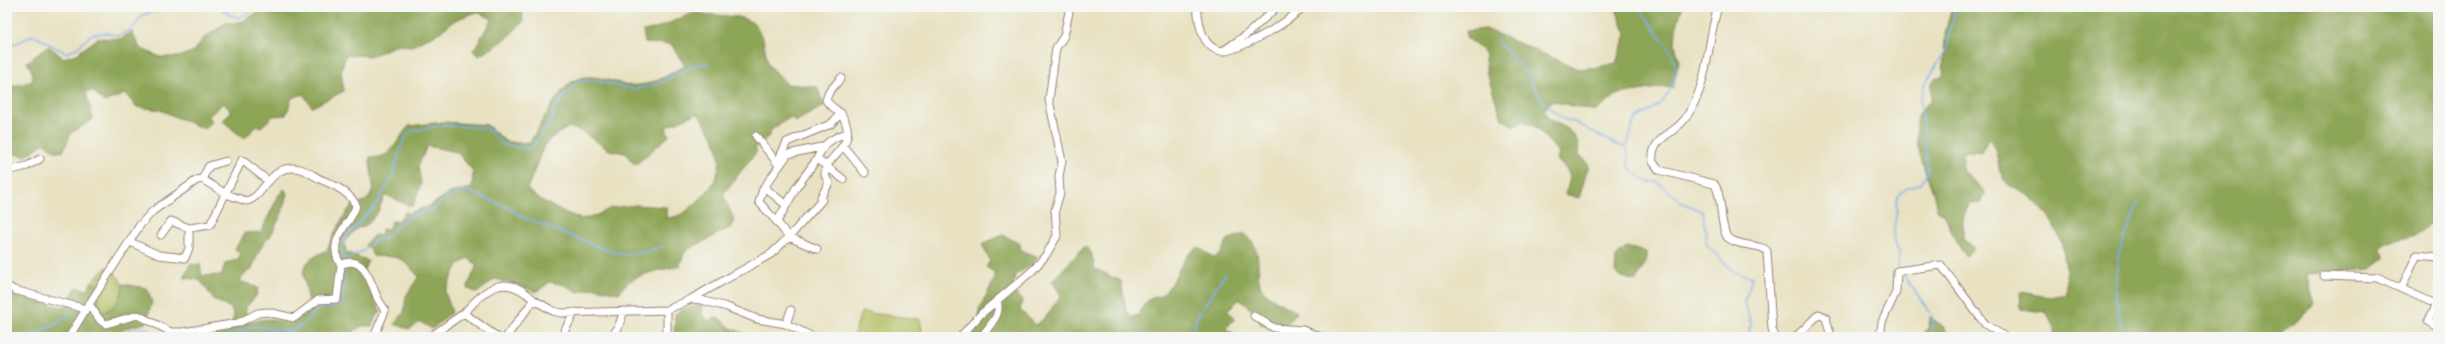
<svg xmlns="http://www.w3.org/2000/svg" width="2445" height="344" font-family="Delius,sans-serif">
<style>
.green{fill:#b2be60;stroke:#7e6e46}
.forest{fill:#8da556;stroke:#6c6240;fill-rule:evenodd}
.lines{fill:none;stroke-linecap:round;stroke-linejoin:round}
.stream{stroke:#7fafea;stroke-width:1.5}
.minor-casing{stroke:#998076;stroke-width:9}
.minor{stroke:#fff;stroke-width:7}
</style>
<rect width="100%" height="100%" fill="#f6f6f2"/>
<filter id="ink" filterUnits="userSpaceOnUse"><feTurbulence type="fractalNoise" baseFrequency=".025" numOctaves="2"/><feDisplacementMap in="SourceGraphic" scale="8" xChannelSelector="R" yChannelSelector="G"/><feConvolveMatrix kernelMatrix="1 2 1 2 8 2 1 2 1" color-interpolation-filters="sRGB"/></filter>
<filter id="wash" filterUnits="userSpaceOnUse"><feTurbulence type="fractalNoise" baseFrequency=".012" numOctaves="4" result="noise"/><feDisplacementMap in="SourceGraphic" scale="16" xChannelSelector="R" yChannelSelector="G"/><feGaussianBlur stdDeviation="0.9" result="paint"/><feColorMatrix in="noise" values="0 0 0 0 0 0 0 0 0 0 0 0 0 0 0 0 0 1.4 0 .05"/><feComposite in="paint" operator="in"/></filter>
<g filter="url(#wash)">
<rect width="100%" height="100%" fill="#e8e2c2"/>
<path class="green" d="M107,267C128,281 129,300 105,312L99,306L97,284L91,282Z
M861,312L920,319L923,337H851L854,335Z"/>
<path class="forest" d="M308,7H522L523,22L502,42L479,56L473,51L492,19L477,12L455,20L440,32L412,46L397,45L371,56L346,55L341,71L344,91L312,107L303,94L292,98L286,115L273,116L261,127L257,126L244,139L223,121L231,111L223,103L209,116L212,122L204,129L160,110L137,107L125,94L104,102L93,91L86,92L93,119L71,133L63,152L55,151L44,143L26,156L16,154L7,155V88L33,81L32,72L27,62L49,46L63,58L77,54L98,38L121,39L132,32L140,48L160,57H178L194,51L204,38L226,23L241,22L262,10L274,15Z
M1615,7H1682L1676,30L1675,44L1679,60L1673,88L1665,87L1618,94L1596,111L1551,101L1544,111L1548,119C1562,125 1582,135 1578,153L1589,165L1579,198L1565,194C1572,175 1572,174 1557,160L1559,153L1536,127L1523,121L1514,126L1502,119L1487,74L1484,52L1466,37V31L1486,29L1578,69L1599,67L1616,63L1626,34Z
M1952,7H2438V224L2431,223C2413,243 2399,234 2380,248L2385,258L2371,269L2306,274L2315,305L2283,332L2280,337H2052L2055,330L2046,312L2021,309L2020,292L2049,297L2067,294C2066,253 2063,226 2030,197C2022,190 2008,188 2003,178C1997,167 1998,153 1992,142L1988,139L1981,153L1964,151L1962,170L1985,192L1982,202L1970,203L1963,218V238L1974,248L1966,256L1956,242L1944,214L1937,210C1933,177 1896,125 1931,101L1932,82L1936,77H1943L1945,33Z
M694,13L739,17L754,23L763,39L768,64L787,84L817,87L824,106L795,122L791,117L771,130L770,135L755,148L757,151L723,194L734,220L731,227L685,251L680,266C659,271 630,273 619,293L595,288L578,292L565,285L550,282L536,292L518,285L495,279L477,293L467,288L477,265L468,258L457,266L445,292L452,312L432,329L420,322L409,329L394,324L404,312L406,296L419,276C413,272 410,266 405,262C397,255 383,257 373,256L371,251L365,245L373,236L382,234V229H388L392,221H398L406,211L407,214L429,206L450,193L472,188L473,171L457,152L427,146L418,166L421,184L413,206C400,205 398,197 384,196L378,212L365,227L357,228L344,242L346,252L368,261L362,274L381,312L376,316L372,326H362L346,337H208L209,330L230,327L234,316L231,308L214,300L200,280L185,278L184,276L190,265L200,264L202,276L222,275L225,263L237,260L241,254L235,249L245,233L261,232L278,196L284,189L287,193L282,213L270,237L262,245L251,270L243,275L240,281L258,288L256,296L246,307V323L265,319L287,322L309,304C305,273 293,266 327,250C329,242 347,208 353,205C360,202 368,202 371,194C376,184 369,168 370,157C391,161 396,140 409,126L444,122L487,125L505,141L517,143L530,142C541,125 555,94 572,82C593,68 618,88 640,85C657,83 671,73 685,66L671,44L645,43L643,31C660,29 676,19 694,13ZM697,113C722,145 731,171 698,201C687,211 681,217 666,218L667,207L636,205L611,208L597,215L581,219L557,209L536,197L527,189L543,148L551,138L569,127L581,131L609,150L625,153L635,165L669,136L666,127Z
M1244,234C1267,249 1252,276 1263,290C1270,299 1287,307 1297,312L1279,334L1261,324L1253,311L1240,299L1227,310L1235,319L1226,328L1238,337H964L980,319L979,309L995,278L994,272L986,267L990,261L982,244L1003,235L1020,244L1021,251L1037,256L1034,264L1015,275L1013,290L1022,301L1020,310L1036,325L1047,316L1061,295L1052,281L1085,246L1091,252L1095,269L1121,281L1126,310L1131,317L1139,315C1148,291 1156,302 1166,291C1178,277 1181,258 1197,247L1215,258L1222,251L1227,240Z
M1626,247L1646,252V261L1636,281L1618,276L1615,271L1616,257Z
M91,282L97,284L99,306L105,312C118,305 121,298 123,284L147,288L152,302L146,323C133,327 125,325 116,337H7V294L65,308L76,287L88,290Z
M703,304L702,315L709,321L717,317L731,328L745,334L741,337H703L696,335L674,337L675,314L684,309Z
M1930,317L1944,327L1949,337H1922L1929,326Z"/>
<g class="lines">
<path class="stream" d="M220,7L228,14L239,18L258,7
M1640,7C1658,41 1696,62 1662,102C1655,109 1642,114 1634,121L1627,146L1629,168L1647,182H1657L1683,203L1703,212L1707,245L1734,272L1752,277L1745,303L1751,324L1748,337
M1497,41L1521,66L1543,101L1553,111L1564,119L1576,123L1619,146H1627
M7,48L33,35L66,53L77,48L92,34L107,33L119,36L132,29L143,15L168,7
M344,260L365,250L373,242L384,239L407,217L434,209L446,197L468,191L507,207L523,217L601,248L624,255L642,253L663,246
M345,262L341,248L347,236L378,202L393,176L398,154L407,135L413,131L444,125L486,128L504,145L526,149L532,147L553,118L555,107L577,82L591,80L635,89L654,85L694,66L710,63
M1898,268L1899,252L1894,244L1893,235L1897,210L1896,202L1899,195L1907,188L1921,184L1928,171L1920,99L1925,84L1947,48L1955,7
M1901,272L1932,315V337
M28,337L55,325L72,312
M120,337C130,326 150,325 158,337
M198,337L207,333L236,332L255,326L291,331L300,326L319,308H328L342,304L346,265
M1191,337L1197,317L1225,274
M2123,337L2115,293L2118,255L2138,203"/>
</g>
</g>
<g filter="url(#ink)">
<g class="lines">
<g class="minor-casing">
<path id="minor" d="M1197,7C1199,24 1202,50 1223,51L1246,35L1277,7
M1718,7C1706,45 1710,80 1687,116C1676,135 1650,136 1653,162L1659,170L1714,184C1723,194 1719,223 1727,237C1738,247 1762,244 1767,251L1772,329L1775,337
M1226,51C1249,45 1286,24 1303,7
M756,136L779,165
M844,147L865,173
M817,159C823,144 831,138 847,133
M777,163L787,142L831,124L841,113
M7,171L27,166L40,159
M202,179L209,166L226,161
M764,187L786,205
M777,222L759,202L763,189L788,154L821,147
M161,235L171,221L189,228
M130,242L159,255L185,258L189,248V228L210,225L242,160L267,180
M817,249L789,237L777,222L796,188L817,159L843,179
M2324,276L2377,278L2438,305
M7,286L14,290L86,309L140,225L153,211L197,180L202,179L226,194L246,201C264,199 270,161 300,169C308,171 315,177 322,180C335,185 349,192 356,205C353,224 324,238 341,265C363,253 371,282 377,297C379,302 383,306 385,311L374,337
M2401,289L2417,255L2438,257
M691,299L771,254L789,237L822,200L821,197L829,183C828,181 826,178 825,175C823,156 860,147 843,117C839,110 830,107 826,100L829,92L841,78
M88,304C96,310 97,321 106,324L138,315L171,332H183L238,323L258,313L267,312L294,318L318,300L337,299L341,265
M2436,304L2428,321L2438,327
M464,313C486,289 504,271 534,300
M1254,316L1274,328L1303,330L1321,337
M786,324L791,310
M69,337L86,309
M430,337L464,313L497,337
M506,337L534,300L553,311L561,313L667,310L691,299L701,300L727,307L757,319L786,324L813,337
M561,337L575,312
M611,337L618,328L624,311
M667,337V310
M960,337L981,314L1032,271L1046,255L1057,236L1055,210L1060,193L1059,176L1062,161L1049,100L1056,48L1064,36L1070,7
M982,337C989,324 1002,317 997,300
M1796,337L1819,314L1826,318L1831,337
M1880,337L1882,322L1896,292L1897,271L1941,265L1985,324L2005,337"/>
</g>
<use href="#minor" class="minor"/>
</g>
</g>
<rect width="2445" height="344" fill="none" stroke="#f6f6f2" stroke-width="24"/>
</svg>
